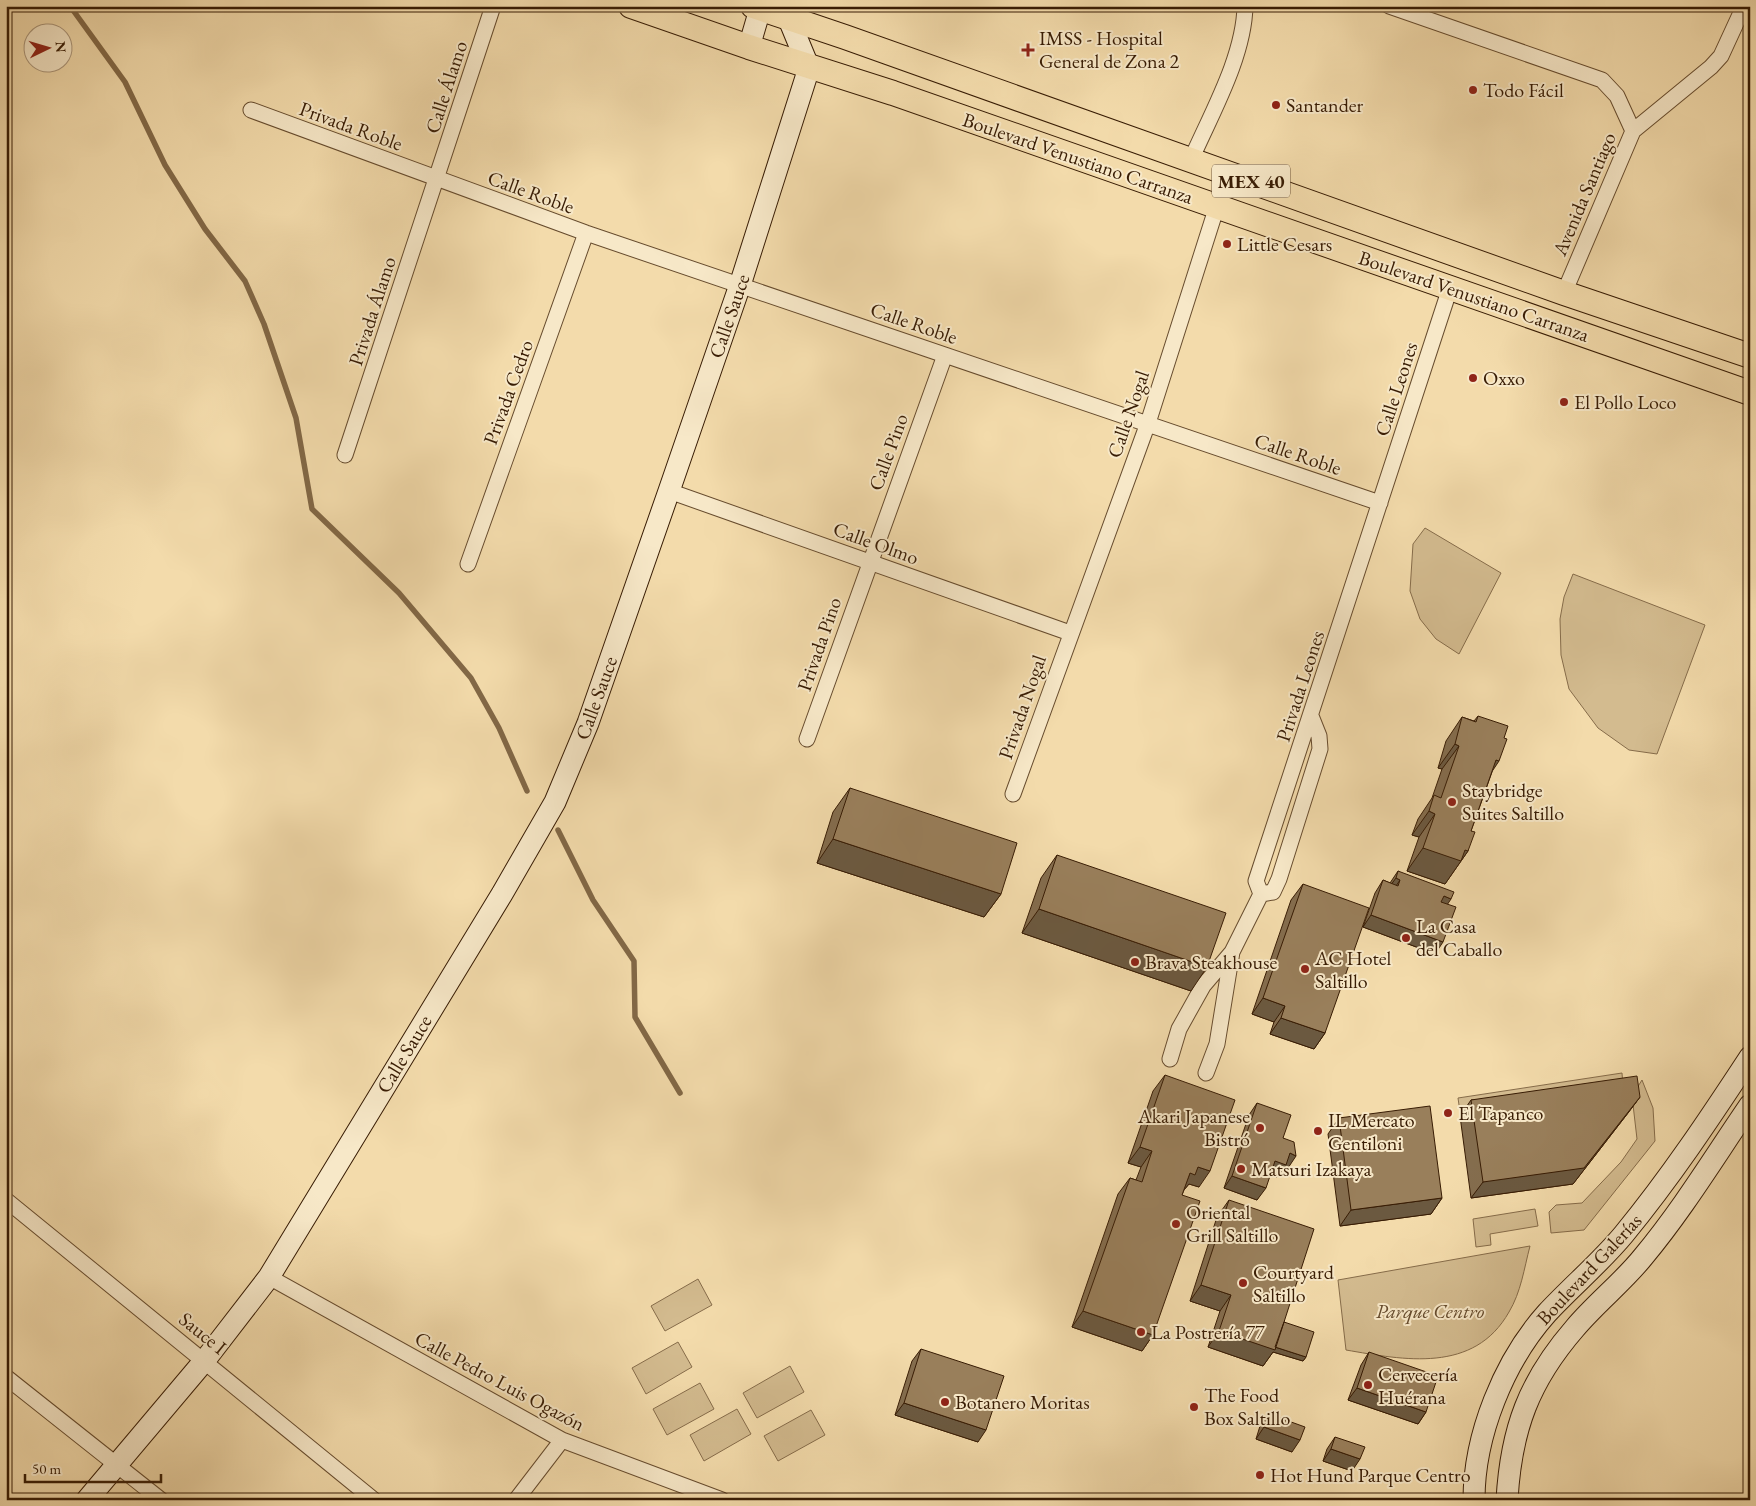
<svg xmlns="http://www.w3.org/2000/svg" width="1756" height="1506" font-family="'EB Garamond',serif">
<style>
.green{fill:#d3bb8f;stroke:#866c4a}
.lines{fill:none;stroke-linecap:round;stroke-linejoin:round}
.stream{stroke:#826846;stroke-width:5.5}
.street-casing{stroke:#674c2e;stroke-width:17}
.secondary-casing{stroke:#381c04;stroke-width:23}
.primary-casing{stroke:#381c04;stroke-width:26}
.street{stroke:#f7e8c8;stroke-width:15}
.secondary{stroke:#f7e8c8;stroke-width:21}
.primary{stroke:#f3dbab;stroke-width:24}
.wall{fill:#846d4e;stroke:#381c04}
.shaded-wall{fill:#6b5940;stroke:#381c04}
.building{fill:#997f5b;stroke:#381c04}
.poi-dot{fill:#8f2418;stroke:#f7e8c8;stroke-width:2}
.labels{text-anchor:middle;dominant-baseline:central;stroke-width:4;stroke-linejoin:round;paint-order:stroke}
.shield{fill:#f7e8c8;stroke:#71593f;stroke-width:1}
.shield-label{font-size:19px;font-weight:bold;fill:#381c04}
.poi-label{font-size:20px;fill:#381c04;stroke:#f7e8c8;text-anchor:start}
.street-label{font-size:20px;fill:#381c04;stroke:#f7e8c8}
.park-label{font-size:20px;font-style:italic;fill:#664c2e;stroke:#f7e8c8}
</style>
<rect width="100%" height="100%" fill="#f3dbab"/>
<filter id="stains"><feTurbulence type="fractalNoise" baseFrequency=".004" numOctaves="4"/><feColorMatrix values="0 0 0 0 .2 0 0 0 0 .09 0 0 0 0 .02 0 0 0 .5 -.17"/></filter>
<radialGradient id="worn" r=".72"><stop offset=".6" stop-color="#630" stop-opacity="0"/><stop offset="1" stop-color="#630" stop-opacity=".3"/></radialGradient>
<path class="green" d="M1425,528L1501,573L1459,654L1436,639L1420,619L1410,591L1413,544Z
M1573,574L1705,625L1657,754L1629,750L1598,728L1569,689L1561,655L1560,619L1564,597Z
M1622,1073L1623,1086L1460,1112L1458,1098Z
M1642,1080L1653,1108L1655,1141L1584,1230L1551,1233L1549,1212L1556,1205L1582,1203L1621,1162L1637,1139L1632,1096Z
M1535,1209L1538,1226L1490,1234L1491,1245L1476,1247L1473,1219Z
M1530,1246C1524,1269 1521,1292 1509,1312C1474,1374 1404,1360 1346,1350L1338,1280Z
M698,1279L712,1305L665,1331L651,1306Z
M678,1342L692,1367L646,1394L632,1368Z
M790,1366L804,1392L757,1418L743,1393Z
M700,1383L714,1409L667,1435L653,1409Z
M737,1409L751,1434L704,1461L690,1435Z
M811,1410L825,1435L778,1461L764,1436Z"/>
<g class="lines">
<path class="stream" d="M70,6L125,82L165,165L205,229L245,281L264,324L296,418L312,509L399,593L471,678L499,728L527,791
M558,830L593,900L634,961L635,1017L680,1093"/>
<g class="street-casing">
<path id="street" d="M1389,6L1602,80L1617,96L1633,131
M251,110L586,233L1380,503
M1191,160C1211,114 1244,57 1245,6
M1564,293L1633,131L1711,67L1721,56L1744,6
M345,455L493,6
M669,491L1070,633
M468,564L586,233
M1311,716L1319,736L1320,749L1279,879L1273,892L1261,894L1256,881L1450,288
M807,739L945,355
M1013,794L1148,423L1217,206
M1170,1059L1179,1029L1203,986L1232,952L1261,894
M1206,1073L1217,1044L1232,952
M6,1200L374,1500
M269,1277L562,1440L722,1500
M6,1377L161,1500
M516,1500L562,1440"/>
</g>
<g class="secondary-casing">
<path id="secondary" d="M749,47L761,6
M87,1500L205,1360L269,1277L502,894L555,802L588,723L669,491L740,285L809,68L788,17L791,6
M1474,1500C1474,1435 1504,1361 1547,1313C1572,1286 1601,1262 1624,1234C1670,1178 1710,1118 1750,1057
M1507,1500C1511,1429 1529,1381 1575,1328C1596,1303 1623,1282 1643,1257C1683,1209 1715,1156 1750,1105"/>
</g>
<g class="primary-casing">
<path id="primary" d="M631,6L749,47L893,93L1750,393
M753,6L845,37L1564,293L1750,356"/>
</g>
<use href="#street" class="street"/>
<use href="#secondary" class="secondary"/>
<use href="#primary" class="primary"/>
</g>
<path class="wall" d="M1478,716L1492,772L1471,831L1468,851L1445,884L1407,871L1419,837L1412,835L1418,819L1432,798L1442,769L1438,768L1446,741L1462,717L1474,721Z
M850,788L1001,894L984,917L817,863L833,812Z
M1057,855L1191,991L1022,933L1041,878Z
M1398,871L1447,904L1435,954L1363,927L1375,893L1383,880L1390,883Z
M1303,884L1325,1033L1314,1049L1270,1034L1274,1022L1252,1014L1291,900Z
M1165,1075L1199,1187L1189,1184L1184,1190L1182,1195L1153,1335L1142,1351L1072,1327L1118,1194L1130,1178L1136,1180L1141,1167L1128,1163L1153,1091Z
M1640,1097L1628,1113L1573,1184L1471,1198L1460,1116L1471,1100Z
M1257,1103L1283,1138L1288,1168L1285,1167L1277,1177L1270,1175L1257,1200L1224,1188L1249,1115Z
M1339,1118L1442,1198L1431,1214L1340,1226L1328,1134Z
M1229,1200L1284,1322L1306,1357L1303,1361L1273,1352L1263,1366L1208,1347L1220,1311L1190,1301L1217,1217Z
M921,1349L978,1442L895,1415L912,1361Z
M1369,1352L1426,1412L1418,1424L1348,1400L1361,1365Z
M1269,1414L1292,1452L1256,1439L1260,1426Z
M1335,1437L1352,1471L1323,1461L1327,1449Z"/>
<path class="shaded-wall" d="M1455,744L1459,746L1442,769L1438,768Z
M1496,760L1499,761L1483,785Z
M1429,811L1435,814L1419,837L1412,835Z
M833,839L1001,894L984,917L817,863Z
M1423,848L1465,850L1468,851L1445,884L1407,871Z
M1396,878L1400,880L1392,892L1387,890Z
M1444,896L1451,899L1443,911L1435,908Z
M1039,909L1207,967L1191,991L1022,933Z
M1371,915L1443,942L1435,954L1363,927Z
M1263,998L1285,1006L1274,1022L1252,1014Z
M1281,1018L1325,1033L1314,1049L1270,1034Z
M1640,1097L1628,1113L1573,1184L1471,1198L1483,1182Z
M1140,1147L1152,1151L1141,1167L1128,1163Z
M1290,1153L1296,1156L1288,1168L1285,1167L1277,1177L1267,1173L1275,1161Z
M1198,1167L1210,1171L1199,1187L1189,1184L1183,1191L1190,1173Z
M1232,1176L1266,1188L1257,1200L1224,1188Z
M1442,1198L1431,1214L1340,1226L1351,1210Z
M1201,1285L1231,1295L1220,1311L1190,1301Z
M1083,1311L1153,1335L1142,1351L1072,1327Z
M1219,1331L1272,1346L1306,1357L1303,1361L1273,1352L1263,1366L1208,1347Z
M1357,1388L1426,1412L1418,1424L1348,1400Z
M904,1403L986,1430L978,1442L895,1415Z
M1264,1427L1300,1440L1292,1452L1256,1439Z
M1331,1449L1360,1459L1352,1471L1323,1461Z"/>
<path class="building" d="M1478,716L1508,726L1504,738L1507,739L1499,761L1496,760L1471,831L1475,832L1468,851L1465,850L1461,861L1423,848L1435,814L1429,811L1434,795L1441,798L1459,746L1455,744L1462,717L1476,722Z
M850,788L1017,843L1001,894L833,839Z
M1057,855L1226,913L1207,967L1039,909Z
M1398,871L1454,892L1451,899L1444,896L1441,902L1456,907L1443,942L1371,915L1383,880L1398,886L1400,880L1396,878Z
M1303,884L1369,908L1325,1033L1281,1018L1285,1006L1263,998Z
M1165,1075L1235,1100L1210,1171L1198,1167L1195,1175L1190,1173L1182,1195L1200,1201L1153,1335L1083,1311L1130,1178L1142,1182L1152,1151L1140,1147Z
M1637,1076L1640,1097L1584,1168L1483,1182L1471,1100Z
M1257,1103L1291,1115L1283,1138L1294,1142L1296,1156L1290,1153L1286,1165L1275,1161L1266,1188L1232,1176Z
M1430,1106L1442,1198L1351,1210L1339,1118Z
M1229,1200L1314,1229L1275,1350L1219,1331L1231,1295L1201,1285Z
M1284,1322L1314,1332L1306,1357L1275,1347Z
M921,1349L1004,1376L986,1430L904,1403Z
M1369,1352L1438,1376L1426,1412L1357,1388Z
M1269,1414L1305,1427L1300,1440L1264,1427Z
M1335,1437L1365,1447L1360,1459L1331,1449Z"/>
<g class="poi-dot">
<path d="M1025.5 42.5h5v5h5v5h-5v5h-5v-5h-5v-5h5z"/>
<circle cx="1473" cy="90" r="5"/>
<circle cx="1276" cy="105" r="5"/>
<circle cx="1227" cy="244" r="5"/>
<circle cx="1473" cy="378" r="5"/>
<circle cx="1564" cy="402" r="5"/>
<circle cx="1452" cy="802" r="5"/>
<circle cx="1406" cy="938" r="5"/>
<circle cx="1135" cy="962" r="5"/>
<circle cx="1305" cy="969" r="5"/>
<circle cx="1448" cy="1113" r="5"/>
<circle cx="1260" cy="1128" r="5"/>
<circle cx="1318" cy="1131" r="5"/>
<circle cx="1241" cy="1169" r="5"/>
<circle cx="1176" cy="1224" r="5"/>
<circle cx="1243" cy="1283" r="5"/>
<circle cx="1141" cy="1332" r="5"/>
<circle cx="1368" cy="1385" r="5"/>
<circle cx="945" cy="1402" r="5"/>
<circle cx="1194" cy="1407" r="5"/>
<circle cx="1260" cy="1475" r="5"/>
</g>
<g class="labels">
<rect class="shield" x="1212" y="164.5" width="78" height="33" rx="4"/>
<g class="shield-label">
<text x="1251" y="181">MEX 40</text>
</g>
<g class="poi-label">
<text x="1039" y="38">IMSS - Hospital<tspan x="1039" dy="23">General de Zona 2</tspan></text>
<text x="1483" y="90">Todo Fácil</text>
<text x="1286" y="105">Santander</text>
<text x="1237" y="244">Little Cesars</text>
<text x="1483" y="378">Oxxo</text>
<text x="1574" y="402">El Pollo Loco</text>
<text x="1462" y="790">Staybridge<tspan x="1462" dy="23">Suites Saltillo</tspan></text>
<text x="1416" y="926">La Casa<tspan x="1416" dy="23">del Caballo</tspan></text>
<text x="1315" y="958">AC Hotel<tspan x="1315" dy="23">Saltillo</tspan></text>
<text x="1145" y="962">Brava Steakhouse</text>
<text x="1458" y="1113">El Tapanco</text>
<text x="1250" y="1116" text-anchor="end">Akari Japanese<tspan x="1250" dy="23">Bistró</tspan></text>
<text x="1328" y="1120">IL Mercato<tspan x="1328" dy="23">Gentiloni</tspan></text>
<text x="1251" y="1169">Matsuri Izakaya</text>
<text x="1186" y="1212">Oriental<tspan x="1186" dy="23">Grill Saltillo</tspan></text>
<text x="1253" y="1272">Courtyard<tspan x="1253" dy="23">Saltillo</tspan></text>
<text x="1151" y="1332">La Postrería 77</text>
<text x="1378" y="1374">Cervecería<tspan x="1378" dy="23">Huérana</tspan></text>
<text x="1204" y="1395">The Food<tspan x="1204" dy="23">Box Saltillo</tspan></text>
<text x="955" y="1402">Botanero Moritas</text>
<text x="1270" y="1475">Hot Hund Parque Centro</text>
</g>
<g class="street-label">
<text transform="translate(446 87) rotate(-72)">Calle Álamo</text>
<text transform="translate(351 126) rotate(20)">Privada Roble</text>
<text transform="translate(1078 158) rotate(19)">Boulevard Venustiano Carranza</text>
<text transform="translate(531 192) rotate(20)">Calle Roble</text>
<text transform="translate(1584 194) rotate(-67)">Avenida Santiago</text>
<text transform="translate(1474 296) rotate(19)">Boulevard Venustiano Carranza</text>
<text transform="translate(372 311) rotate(-72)">Privada Álamo</text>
<text transform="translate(729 316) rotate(-71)">Calle Sauce</text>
<text transform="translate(914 323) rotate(19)">Calle Roble</text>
<text transform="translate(1396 389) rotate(-72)">Calle Leones</text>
<text transform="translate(508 392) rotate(-70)">Privada Cedro</text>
<text transform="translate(1128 414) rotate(-71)">Calle Nogal</text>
<text transform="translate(888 452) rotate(-70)">Calle Pino</text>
<text transform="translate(1298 454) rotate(19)">Calle Roble</text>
<text transform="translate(876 543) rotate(20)">Calle Olmo</text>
<text transform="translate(819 644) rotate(-71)">Privada Pino</text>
<text transform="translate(1300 686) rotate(-72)">Privada Leones</text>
<text transform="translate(596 698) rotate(-70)">Calle Sauce</text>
<text transform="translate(1022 707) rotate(-71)">Privada Nogal</text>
<text transform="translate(404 1054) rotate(-59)">Calle Sauce</text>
<text transform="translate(1589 1269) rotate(-47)">Boulevard Galerías</text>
<text transform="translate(203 1333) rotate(39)">Sauce I</text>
<text transform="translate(500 1381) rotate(28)">Calle Pedro Luis Ogazón</text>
</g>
<g class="park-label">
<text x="1430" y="1311">Parque Centro</text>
</g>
</g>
<rect width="1756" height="1506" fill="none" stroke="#f3dbab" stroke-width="25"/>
<rect x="8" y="8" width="1741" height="1491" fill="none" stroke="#381c04" stroke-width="2.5"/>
<rect x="12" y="12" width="1731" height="1481" fill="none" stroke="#381c04"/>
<g transform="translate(48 48) rotate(85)"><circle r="24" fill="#f7e8c8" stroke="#ab967a"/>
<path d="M0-4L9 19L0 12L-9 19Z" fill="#8f2418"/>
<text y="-8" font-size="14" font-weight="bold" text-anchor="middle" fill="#381c04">N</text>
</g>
<path d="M25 1474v8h136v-8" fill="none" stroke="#381c04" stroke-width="2.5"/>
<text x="32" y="1474" font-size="15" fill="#381c04" stroke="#f7e8c8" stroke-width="4" paint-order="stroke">50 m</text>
<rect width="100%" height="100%" filter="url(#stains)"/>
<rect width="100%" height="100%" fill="url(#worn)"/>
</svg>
